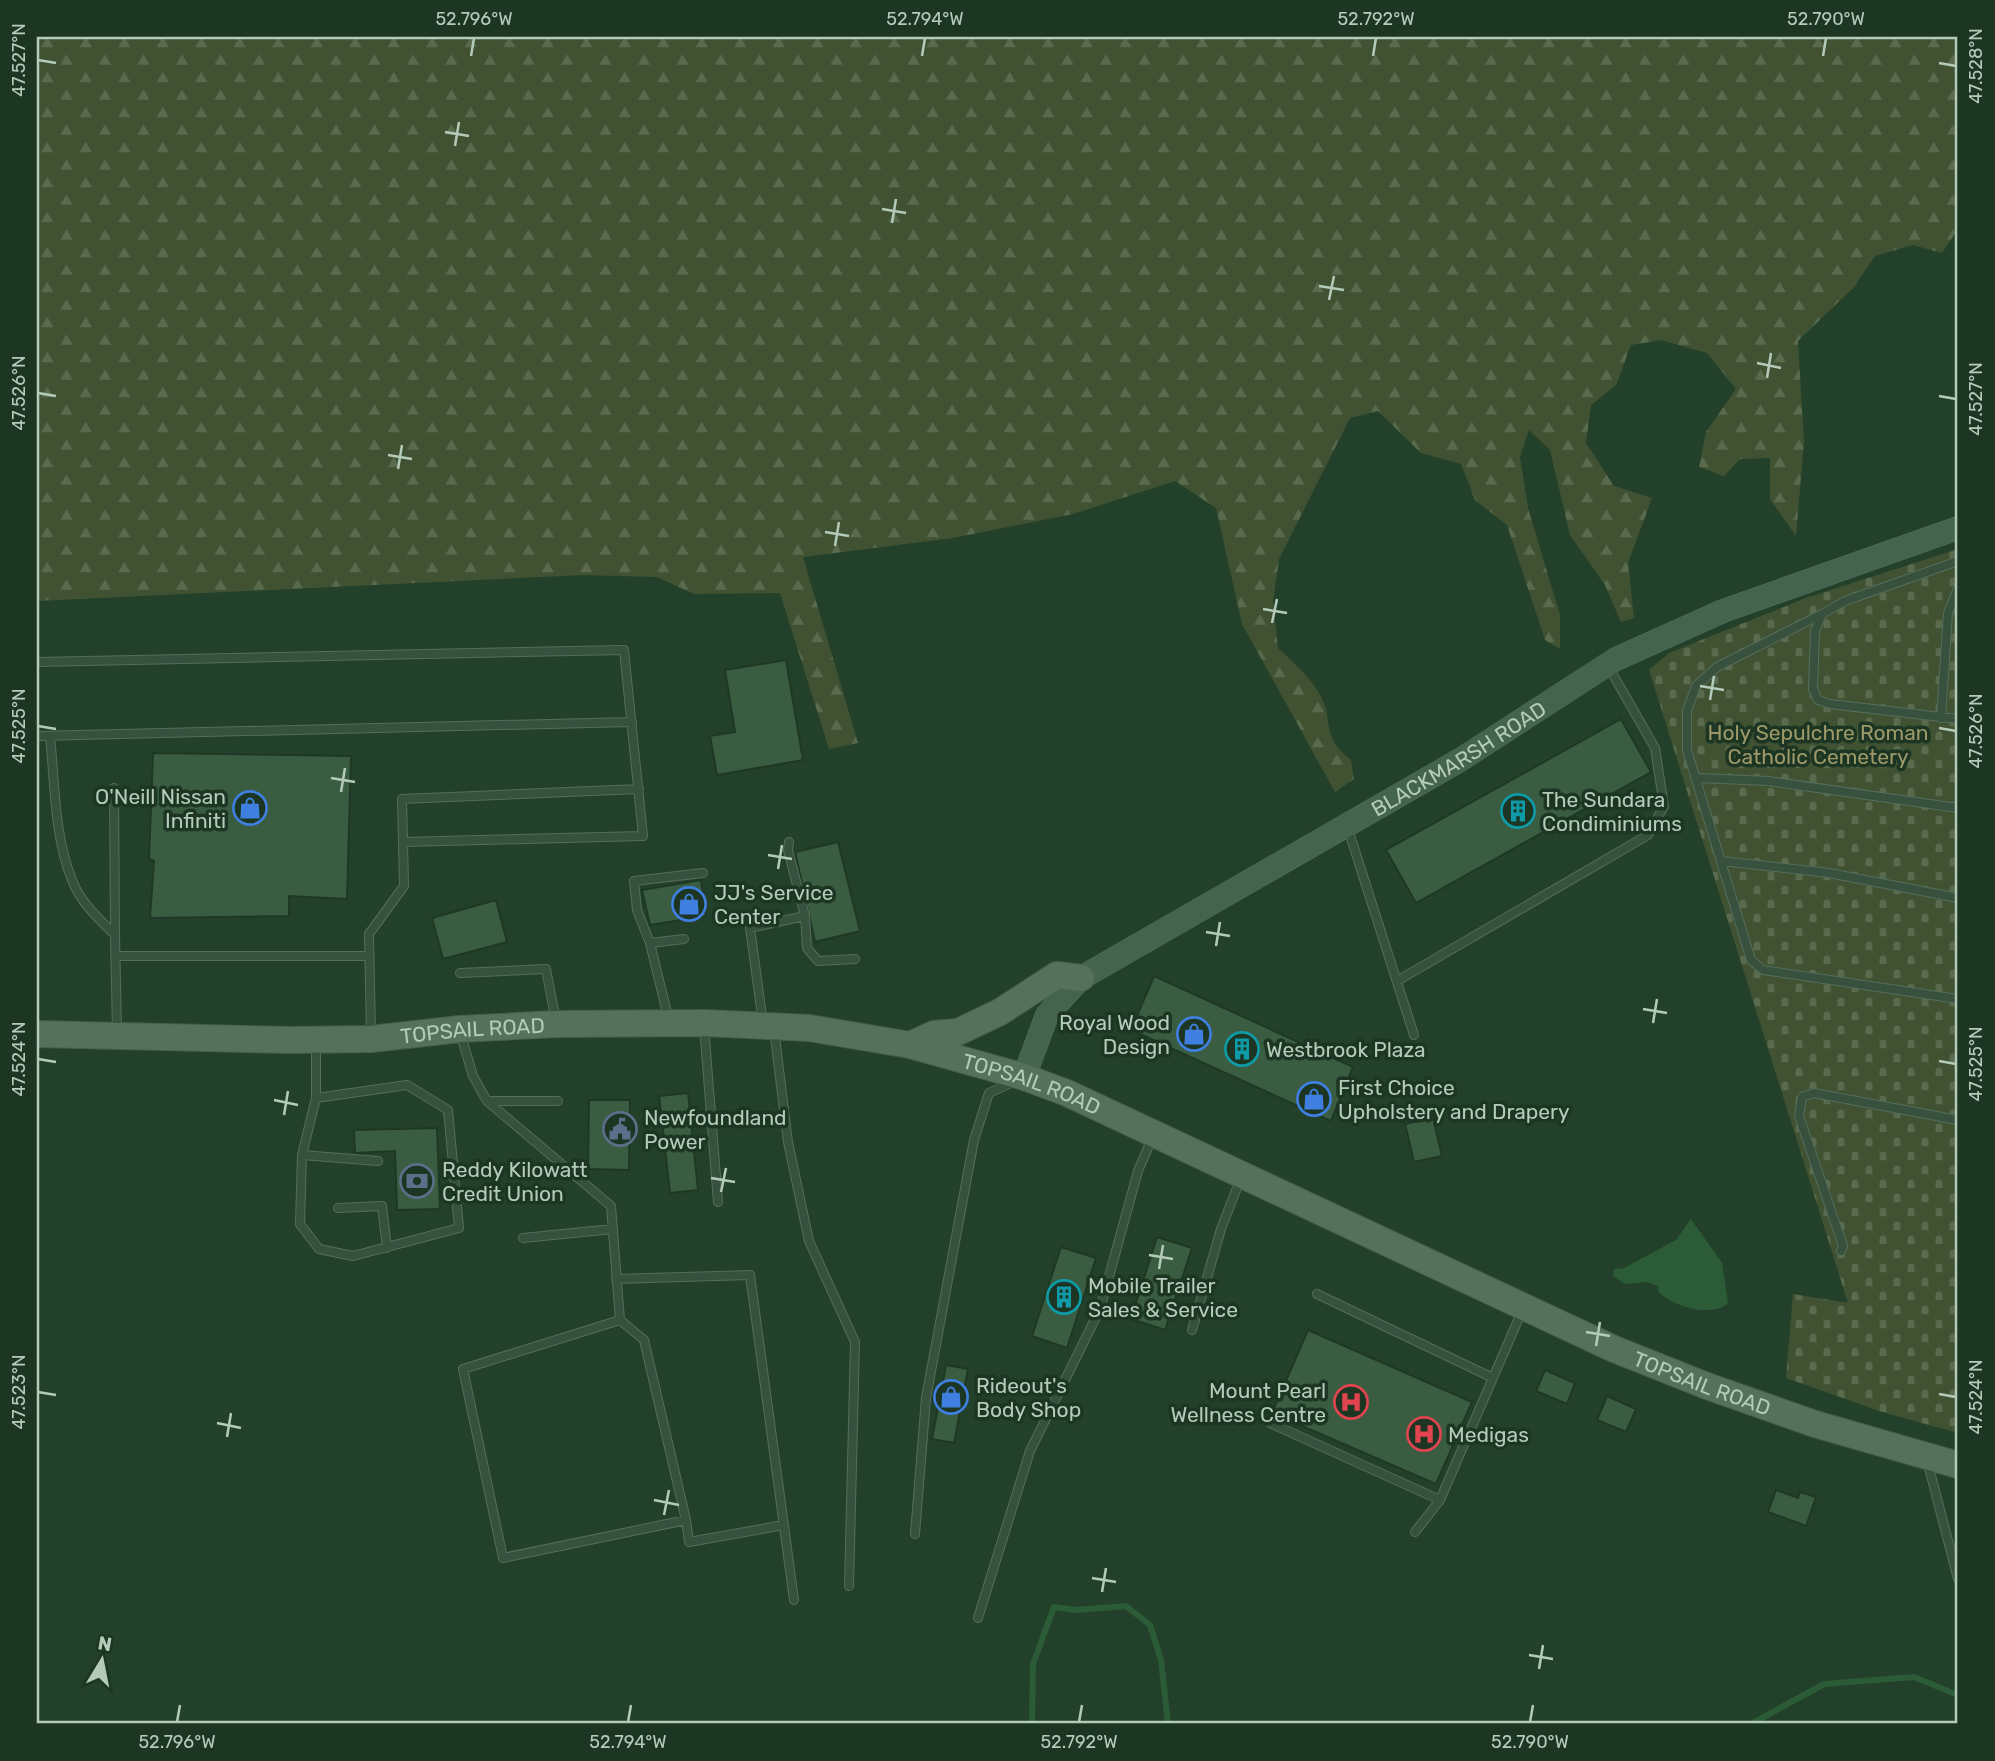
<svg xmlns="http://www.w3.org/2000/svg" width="1995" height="1761" font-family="Rubik,sans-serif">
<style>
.forest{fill:url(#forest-firs)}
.cemetery{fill:url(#cemetery-stones)}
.water{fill:#2b5c37}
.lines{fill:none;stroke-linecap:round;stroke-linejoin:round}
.stream{stroke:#2b5c37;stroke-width:6}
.building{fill:#3a5d42;stroke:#1e3825;stroke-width:2}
.service-casing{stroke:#556e5c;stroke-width:10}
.secondary-casing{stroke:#556e5c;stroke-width:24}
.primary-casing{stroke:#445d4a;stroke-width:28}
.service{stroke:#37513e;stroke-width:8}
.secondary{stroke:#45644e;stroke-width:23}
.primary{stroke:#55715c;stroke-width:26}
.ticks{fill:none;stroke:#b4cbba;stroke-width:2.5}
.labels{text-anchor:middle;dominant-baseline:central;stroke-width:7;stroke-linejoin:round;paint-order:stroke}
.park-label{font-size:21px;fill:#9e9969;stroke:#1c3623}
.street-label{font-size:21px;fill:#b4cbba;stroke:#1c3623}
.poi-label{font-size:21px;fill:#b4cbba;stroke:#1c3623;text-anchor:start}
.neatline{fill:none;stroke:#b4cbba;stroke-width:2.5}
.ticks-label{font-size:18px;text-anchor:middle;fill:#b4cbba}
</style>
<defs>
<pattern id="forest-firs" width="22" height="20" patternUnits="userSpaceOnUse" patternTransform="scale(1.75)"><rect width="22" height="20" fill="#405231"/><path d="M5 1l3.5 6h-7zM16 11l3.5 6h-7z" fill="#596a4d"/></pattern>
<pattern id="cemetery-stones" width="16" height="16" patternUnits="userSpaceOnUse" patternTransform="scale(1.75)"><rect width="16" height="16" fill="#405231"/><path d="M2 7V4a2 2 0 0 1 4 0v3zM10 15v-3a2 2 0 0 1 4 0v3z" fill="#596a4d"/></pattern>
</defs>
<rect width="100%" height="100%" fill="#23412a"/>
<path class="forest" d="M37,37H1958V229L1942,253L1913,245L1875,256L1853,288L1798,341L1804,442L1796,536L1770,499V458L1740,459L1724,476L1699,467L1706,432L1736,389L1707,353L1661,340L1631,345L1616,385L1591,405L1586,443L1614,486L1652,498L1628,563L1634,618L1621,622L1605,585L1570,535L1550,450L1529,430L1520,457L1528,508L1560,615V649L1545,640L1507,525L1475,500L1461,464L1421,453L1378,411L1350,418L1279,559L1273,602L1278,648C1292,661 1308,675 1319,693C1335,720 1319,736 1351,760L1354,779L1335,792L1242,624L1216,508L1175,481L1073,514L953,538L803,557L858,743L829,749L780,593L694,594L657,577L583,575L37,601Z"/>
<path class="cemetery" d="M1958,549V1433L1882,1412L1786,1378L1793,1294L1848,1303L1649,670L1669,653L1806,598Z"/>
<path class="water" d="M1691,1219L1722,1263L1728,1303C1712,1318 1672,1307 1658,1291V1286L1647,1282L1625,1284L1613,1276L1614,1269L1624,1268L1676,1240Z"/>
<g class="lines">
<path class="stream" d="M1032,1724L1033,1664L1054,1607L1076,1610L1126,1606L1150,1625L1161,1660L1168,1724
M1751,1724L1824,1684L1914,1677L1958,1695"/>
</g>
<path class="building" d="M786,660L803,760L717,775L710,736L735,732L725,670Z
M1621,719L1651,772L1416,903L1386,850Z
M153,753L351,756L347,899L289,896V916L150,918L154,861L149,859Z
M838,842L860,931L815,942L795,852Z
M701,880L706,916L650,925L642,890Z
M496,900L507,942L443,959L432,918Z
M1154,976L1353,1067L1331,1121L1131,1030Z
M688,1093L698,1190L670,1193L659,1096Z
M589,1100H630L629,1170L588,1169Z
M1433,1118L1442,1156L1414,1162L1405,1124Z
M437,1128L440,1209L397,1210L395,1151L355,1153L354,1130Z
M1157,1237L1192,1248L1165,1330L1131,1319Z
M1061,1247L1096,1258L1067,1348L1032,1336Z
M1308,1330L1472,1402L1436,1484L1272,1413Z
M946,1365L968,1369L954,1443L932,1439Z
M1545,1370L1575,1383L1567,1404L1536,1391Z
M1607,1396L1636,1409L1626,1432L1597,1420Z
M1776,1490L1798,1498L1800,1492L1816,1497L1806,1526L1768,1512Z"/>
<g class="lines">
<g class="service-casing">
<path id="service" d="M1958,561L1845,601L1822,614L1815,631L1813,689L1818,700L1830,704L1958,719
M1822,614L1717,667L1696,686L1687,711V750L1751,960L1763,970L1958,999
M37,662L624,650L643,836L403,842
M1941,718L1948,613L1958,589
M37,736L632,722
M50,736C55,783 54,836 72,880C80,902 99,919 115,935L117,1031
M1698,778L1768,781L1958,808
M114,788L115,935
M1348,829L1414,1035
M1722,861L1829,873L1958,898
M805,916L807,948L818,961L855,959
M650,943L637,910L634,881L703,873
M115,956H368
M460,973L546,969L556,1021
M1397,981L1648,835L1664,806L1655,748L1608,666
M669,1021L650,943L684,939
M763,1023L750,928L805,916L788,850L789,842
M704,1026L718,1202
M774,1029L788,1142L809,1241L855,1342L849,1586
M460,1032L473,1076L487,1101H558
M371,1036L369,934L404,886L402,799L639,789
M316,1098L407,1085L448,1110L459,1228L353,1256L319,1249L300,1224L302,1155L316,1098V1043
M487,1101L611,1206L620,1320L463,1369L503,1558L686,1520L644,1340L620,1320
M302,1155L378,1161
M338,1208L382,1206L387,1248
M523,1238L613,1229
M1841,1251L1843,1246L1799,1116L1802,1097L1814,1093L1958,1120
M616,1279L750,1275L794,1600
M1317,1294L1493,1378
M1192,1330L1221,1229L1240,1180
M1270,1423L1440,1500L1522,1311
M1927,1460L1958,1579
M686,1520L689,1542L784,1525
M1415,1532L1440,1500
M915,1534L926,1398L974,1140L989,1093L1015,1081
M978,1618L1030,1451L1100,1309L1138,1171L1153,1136"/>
</g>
<g class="secondary-casing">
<g id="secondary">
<path id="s1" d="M1024,1077L1047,1015L1081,978L1460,760L1616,659L1723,611L1958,528"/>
</g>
</g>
<g class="primary-casing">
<g id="primary">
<path id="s2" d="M37,1034L290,1040L371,1039L460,1029L556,1024L704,1023L809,1028L910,1045L1024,1077L1067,1093L1614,1349L1707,1386L1815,1424L1958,1465"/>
<path d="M910,1045L934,1034L958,1032L1000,1012L1057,975L1081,978"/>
</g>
</g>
<use href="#service" class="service"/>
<use href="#secondary" class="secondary"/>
<use href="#primary" class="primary"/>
</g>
<path class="ticks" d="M471,56L474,38M922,56L925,38M1373,56L1376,38M1823,56L1826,38M38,60L56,63M1939,63L1956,66M445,132L469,136M455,146L459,122M882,209L906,213M892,223L896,199M1319,286L1344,290M1329,300L1334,276M1757,363L1781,368M1767,378L1771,353M38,393L56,396M1939,396L1956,399M388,455L412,459M398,469L402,445M825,532L849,536M835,546L839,522M1263,609L1287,613M1272,623L1277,599M1700,686L1724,690M1710,700L1714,676M38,726L56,729M1939,728L1956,731M331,778L355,782M341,792L345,768M768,855L792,859M778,869L782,845M1206,932L1230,936M1216,946L1220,922M1643,1009L1667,1013M1653,1023L1657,999M38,1059L56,1062M1939,1061L1956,1064M274,1100L298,1105M284,1115L288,1091M711,1178L735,1182M721,1192L726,1168M1149,1255L1173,1259M1159,1269L1163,1245M1586,1332L1610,1336M1596,1346L1600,1322M38,1392L56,1395M1939,1394L1956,1397M217,1423L241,1428M227,1437L231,1413M654,1500L679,1505M664,1515L669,1490M1092,1578L1116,1582M1102,1592L1106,1568M1529,1655L1553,1659M1539,1669L1543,1645M177,1722L180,1705M628,1722L631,1705M1079,1722L1082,1705M1530,1722L1533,1705"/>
<defs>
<g id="shop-ring" transform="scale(1.75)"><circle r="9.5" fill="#1c3623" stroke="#3f7fe0" stroke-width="1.5"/><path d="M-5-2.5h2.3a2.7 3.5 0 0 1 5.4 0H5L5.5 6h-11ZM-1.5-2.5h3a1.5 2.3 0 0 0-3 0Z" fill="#3f7fe0"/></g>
<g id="building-ring" transform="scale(1.75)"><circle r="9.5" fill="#1c3623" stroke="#0f9aa8" stroke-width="1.5"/><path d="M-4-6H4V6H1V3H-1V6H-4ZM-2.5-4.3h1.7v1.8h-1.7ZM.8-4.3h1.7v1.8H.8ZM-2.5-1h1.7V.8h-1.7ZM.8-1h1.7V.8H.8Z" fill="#0f9aa8"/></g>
<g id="civic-ring" transform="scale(1.75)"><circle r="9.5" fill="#1c3623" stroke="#5c6f8a" stroke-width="1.5"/><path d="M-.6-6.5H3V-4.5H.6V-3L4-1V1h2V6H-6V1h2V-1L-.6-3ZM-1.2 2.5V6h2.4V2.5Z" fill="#5c6f8a"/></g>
<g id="bank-ring" transform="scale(1.75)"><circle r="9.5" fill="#1c3623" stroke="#5c6f8a" stroke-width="1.5"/><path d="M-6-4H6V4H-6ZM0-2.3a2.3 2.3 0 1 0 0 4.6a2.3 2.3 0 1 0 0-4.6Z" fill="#5c6f8a"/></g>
<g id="hospital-ring" transform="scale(1.75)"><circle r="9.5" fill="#1c3623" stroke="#e0444e" stroke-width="1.5"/><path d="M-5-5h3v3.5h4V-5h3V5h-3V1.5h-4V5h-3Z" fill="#e0444e"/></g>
</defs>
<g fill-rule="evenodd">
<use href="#shop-ring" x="250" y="808"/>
<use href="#building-ring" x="1518" y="811"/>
<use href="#shop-ring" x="689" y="904"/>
<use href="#shop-ring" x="1194" y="1034"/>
<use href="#building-ring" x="1242" y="1049"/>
<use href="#shop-ring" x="1314" y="1099"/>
<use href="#civic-ring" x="620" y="1129"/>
<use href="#bank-ring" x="417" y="1181"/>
<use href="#building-ring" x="1064" y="1297"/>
<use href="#shop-ring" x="951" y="1397"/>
<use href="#hospital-ring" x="1351" y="1402"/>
<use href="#hospital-ring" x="1424" y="1434"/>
</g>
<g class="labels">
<g class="park-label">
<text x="1818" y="732">Holy Sepulchre Roman<tspan x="1818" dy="24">Catholic Cemetery</tspan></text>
</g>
<g class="street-label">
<text stroke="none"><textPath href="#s1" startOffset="553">BLACKMARSH ROAD</textPath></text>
<text stroke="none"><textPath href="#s2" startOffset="436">TOPSAIL ROAD</textPath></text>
<text stroke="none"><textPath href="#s2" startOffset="1003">TOPSAIL ROAD</textPath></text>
<text stroke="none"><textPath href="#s2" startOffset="1738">TOPSAIL ROAD</textPath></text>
</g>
<g class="poi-label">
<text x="226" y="796" text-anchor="end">O'Neill Nissan<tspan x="226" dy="24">Infiniti</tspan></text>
<text x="1542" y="799">The Sundara<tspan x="1542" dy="24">Condiminiums</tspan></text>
<text x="714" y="892">JJ's Service<tspan x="714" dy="24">Center</tspan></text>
<text x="1170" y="1022" text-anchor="end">Royal Wood<tspan x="1170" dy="24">Design</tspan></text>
<text x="1266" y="1049">Westbrook Plaza</text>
<text x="1338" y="1087">First Choice<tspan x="1338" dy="24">Upholstery and Drapery</tspan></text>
<text x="644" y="1117">Newfoundland<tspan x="644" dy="24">Power</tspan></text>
<text x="442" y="1169">Reddy Kilowatt<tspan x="442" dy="24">Credit Union</tspan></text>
<text x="1088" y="1285">Mobile Trailer<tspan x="1088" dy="24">Sales &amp; Service</tspan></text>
<text x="976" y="1385">Rideout's<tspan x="976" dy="24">Body Shop</tspan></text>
<text x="1326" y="1390" text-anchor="end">Mount Pearl<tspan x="1326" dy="24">Wellness Centre</tspan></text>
<text x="1448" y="1434">Medigas</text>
</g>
</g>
<rect width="1995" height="1761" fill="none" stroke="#1c3623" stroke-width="77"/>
<g transform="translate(102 1660) rotate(10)" stroke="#1c3623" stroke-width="5" paint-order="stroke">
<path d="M0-5L12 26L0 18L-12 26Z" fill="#b4cbba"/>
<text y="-10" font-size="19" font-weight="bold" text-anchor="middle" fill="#b4cbba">N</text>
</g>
<rect x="38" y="38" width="1918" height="1684" class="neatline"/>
<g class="ticks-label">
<text x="474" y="25">52.796°W</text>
<text x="925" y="25">52.794°W</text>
<text x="1376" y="25">52.792°W</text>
<text x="1826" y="25">52.790°W</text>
<text transform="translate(19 60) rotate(-90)" y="6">47.527°N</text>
<text transform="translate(1976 66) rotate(-90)" y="6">47.528°N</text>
<text transform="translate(19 393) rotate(-90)" y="6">47.526°N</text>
<text transform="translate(1976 399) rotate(-90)" y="6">47.527°N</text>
<text transform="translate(19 726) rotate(-90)" y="6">47.525°N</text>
<text transform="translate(1976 731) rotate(-90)" y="6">47.526°N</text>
<text transform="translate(19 1059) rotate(-90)" y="6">47.524°N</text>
<text transform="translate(1976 1064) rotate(-90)" y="6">47.525°N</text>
<text transform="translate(19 1392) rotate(-90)" y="6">47.523°N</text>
<text transform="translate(1976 1397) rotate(-90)" y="6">47.524°N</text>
<text x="177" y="1748">52.796°W</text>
<text x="628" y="1748">52.794°W</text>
<text x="1079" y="1748">52.792°W</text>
<text x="1530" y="1748">52.790°W</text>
</g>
</svg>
